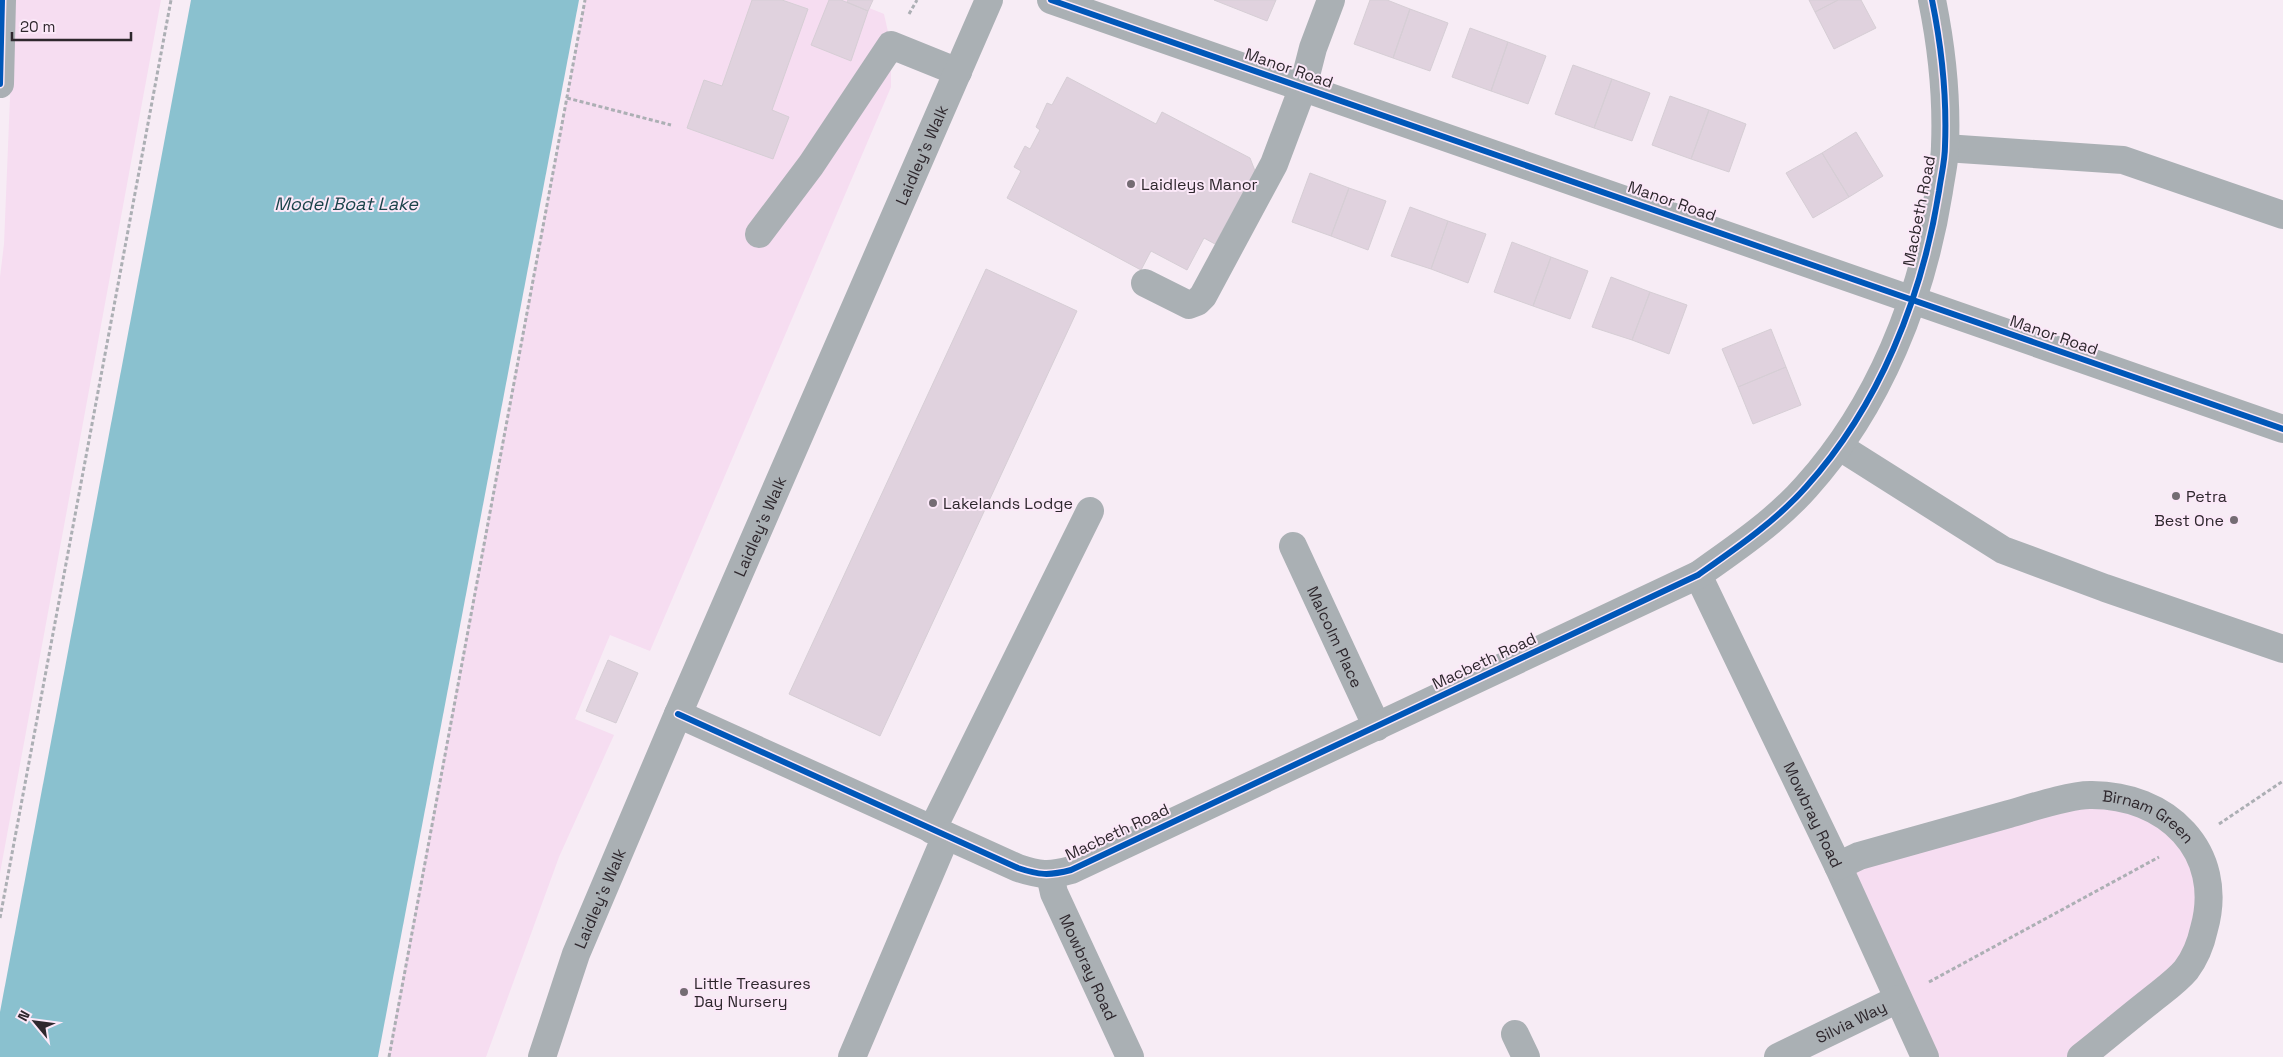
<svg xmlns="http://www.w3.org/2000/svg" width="2283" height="1057" font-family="'Space Grotesk',sans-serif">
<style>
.green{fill:#f6ddf1}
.water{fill:#8ac1cf}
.building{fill:#e0d2de;stroke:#d6ced5}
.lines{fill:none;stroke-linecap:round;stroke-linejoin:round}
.path{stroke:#acafb4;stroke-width:3;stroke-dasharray:4 2.5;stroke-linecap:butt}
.minor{stroke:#aab0b4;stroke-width:28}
.cycleway-casing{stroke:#fbe8f8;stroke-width:9}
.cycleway{stroke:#0057b8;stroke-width:6}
.poi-dot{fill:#746c73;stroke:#fbe8f8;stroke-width:2}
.labels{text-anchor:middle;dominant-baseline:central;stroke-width:4;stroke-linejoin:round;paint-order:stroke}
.street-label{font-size:16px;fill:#2e272d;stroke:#fbe8f8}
.poi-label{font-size:16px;fill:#2e272d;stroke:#fbe8f8;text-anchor:start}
.water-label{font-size:18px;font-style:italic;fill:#1b434a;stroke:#fbe8f8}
</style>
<rect width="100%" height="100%" fill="#f7ecf5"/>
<path class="green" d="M14,0H161L0,873V277L4,244Z
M585,0H849L884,14L891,45V87L650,651L610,635L575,719L614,735L559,857L486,1057H388Z
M2088,795L2190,840L2200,945L2081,1057H1925L1838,866Z"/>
<path class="water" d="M191,0H579L378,1057H0V1012Z"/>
<path class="building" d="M752,0H782L808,9L772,110L789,117L773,159L687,128L704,80L722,86Z
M829,0H841L868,11L851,61L811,45Z
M848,0H873L868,11L847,2Z
M1214,0H1276L1267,21Z
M1370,0H1387L1410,9L1393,58L1354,44Z
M1809,0H1838L1815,12Z
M1838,0H1861L1876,28L1834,49L1815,12Z
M1410,9L1448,23L1430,71L1393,58Z
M1470,28L1508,42L1491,91L1452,77Z
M1508,42L1546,56L1528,104L1491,91Z
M1573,65L1612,79L1594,128L1555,114Z
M1067,77L1156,124L1162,112L1250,158L1255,171L1215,244L1204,238L1187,270L1151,251L1141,270L1007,198L1021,171L1014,167L1025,146L1030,149L1040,130L1036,127L1047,103L1052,105Z
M1612,79L1650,93L1632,141L1594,128Z
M1670,96L1709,110L1691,159L1652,145Z
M1709,110L1746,124L1729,172L1691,159Z
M1856,132L1883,176L1849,197L1822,153Z
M1822,153L1849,197L1813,218L1786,173Z
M1310,173L1349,188L1331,236L1292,222Z
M1349,188L1386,201L1368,250L1331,236Z
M1410,207L1448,221L1431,269L1391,256Z
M1448,221L1486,234L1468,283L1431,269Z
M1512,242L1551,257L1533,306L1494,292Z
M1551,257L1588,271L1570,319L1533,306Z
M986,269L1077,311L880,736L789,694Z
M1611,277L1650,292L1632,340L1592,327Z
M1650,292L1687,305L1669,354L1632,340Z
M1771,329L1786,367L1738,387L1722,349Z
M1786,367L1801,405L1753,424L1738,387Z
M608,660L638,673L616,723L586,711Z"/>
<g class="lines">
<path class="path" d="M909,14L917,0
M567,98L671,125
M2219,824L2283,781
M0,918L171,0
M1929,982L2159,857
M389,1057L585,0"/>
<g class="minor">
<path d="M1051,0L2283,429"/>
<path d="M0,84L2,0"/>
<path d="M1945,148L2123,160L2283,215"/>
<path d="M759,234L811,165L891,45L958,72"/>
<path d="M1145,283L1189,305L1197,302L1203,296L1274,164L1303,87L1313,48L1331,0"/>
<path d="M1840,447L2003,550L2105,588L2283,649"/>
<path id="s1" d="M1293,546L1377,727"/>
<path id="s2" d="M1698,575L1838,866L1925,1057"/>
<path d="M678,714L1018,868C1039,875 1049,876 1071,870L1698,575C1735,549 1776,521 1806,487C1879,406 1922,298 1939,191C1941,176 1945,161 1945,146C1947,96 1942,49 1932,0"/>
<path d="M932,830L1090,511"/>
<path id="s3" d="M1838,866L1859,856C1909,842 1959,828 2009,814C2030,808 2069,795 2090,795C2166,794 2226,851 2204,929C2201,943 2195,958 2186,970C2176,982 2161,992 2149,1002C2126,1020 2104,1039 2081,1057"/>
<path id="s4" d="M1050,875L1054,893L1130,1057"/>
<path d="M1515,1034L1526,1057"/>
<path id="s5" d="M542,1057L576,954L678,714L989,0"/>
<path d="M852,1057L946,836"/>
<path id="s6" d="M1778,1057L1898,999"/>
</g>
<g class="cycleway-casing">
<path id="cycleway" d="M1051,0L2283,429
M0,84L2,0
M678,714L1018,868C1039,875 1049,876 1071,870L1698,575C1735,549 1776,521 1806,487C1879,406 1922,298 1939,191C1941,176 1945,161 1945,146C1947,96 1942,49 1932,0"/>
</g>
<use href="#cycleway" class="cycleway"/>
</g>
<g class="poi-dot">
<circle cx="1131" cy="184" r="5"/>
<circle cx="2176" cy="496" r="5"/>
<circle cx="933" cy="503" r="5"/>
<circle cx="2234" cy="520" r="5"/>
<circle cx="684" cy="992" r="5"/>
</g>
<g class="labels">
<g class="street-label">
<text transform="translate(1289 68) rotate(19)">Manor Road</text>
<text stroke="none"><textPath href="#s5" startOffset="979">Laidley's Walk</textPath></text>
<text transform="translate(1672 201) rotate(19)">Manor Road</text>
<text transform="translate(1919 211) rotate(-79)">Macbeth Road</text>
<text transform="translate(2054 335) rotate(19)">Manor Road</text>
<text stroke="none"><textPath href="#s5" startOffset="574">Laidley's Walk</textPath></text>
<text stroke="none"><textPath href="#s1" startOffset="100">Malcolm Place</textPath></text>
<text transform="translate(1484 661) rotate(-25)">Macbeth Road</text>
<text stroke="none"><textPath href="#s2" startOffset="266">Mowbray Road</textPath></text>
<text stroke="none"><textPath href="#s3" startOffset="326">Birnam Green</textPath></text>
<text transform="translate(1117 832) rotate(-25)">Macbeth Road</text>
<text stroke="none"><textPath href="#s5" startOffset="169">Laidley's Walk</textPath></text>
<text stroke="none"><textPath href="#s4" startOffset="100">Mowbray Road</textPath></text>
<text stroke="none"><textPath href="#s6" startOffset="81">Silvia Way</textPath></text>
</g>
<g class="poi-label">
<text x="1141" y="184">Laidleys Manor</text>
<text x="2186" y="496">Petra</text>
<text x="943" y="503">Lakelands Lodge</text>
<text x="2224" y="520" text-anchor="end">Best One</text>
<text x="694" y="983">Little Treasures<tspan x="694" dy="18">Day Nursery</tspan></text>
</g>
<g class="water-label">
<text x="346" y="203">Model Boat Lake</text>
</g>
</g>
<g transform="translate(35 1022) rotate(299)" stroke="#fbe8f8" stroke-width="4" paint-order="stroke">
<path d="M0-4L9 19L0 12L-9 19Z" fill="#2e272d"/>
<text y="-8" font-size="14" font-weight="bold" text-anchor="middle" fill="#2e272d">N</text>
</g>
<path d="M12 32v8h119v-8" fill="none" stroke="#2e272d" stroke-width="2.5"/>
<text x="20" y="32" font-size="15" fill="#2e272d" stroke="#fbe8f8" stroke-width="4" paint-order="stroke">20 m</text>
</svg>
